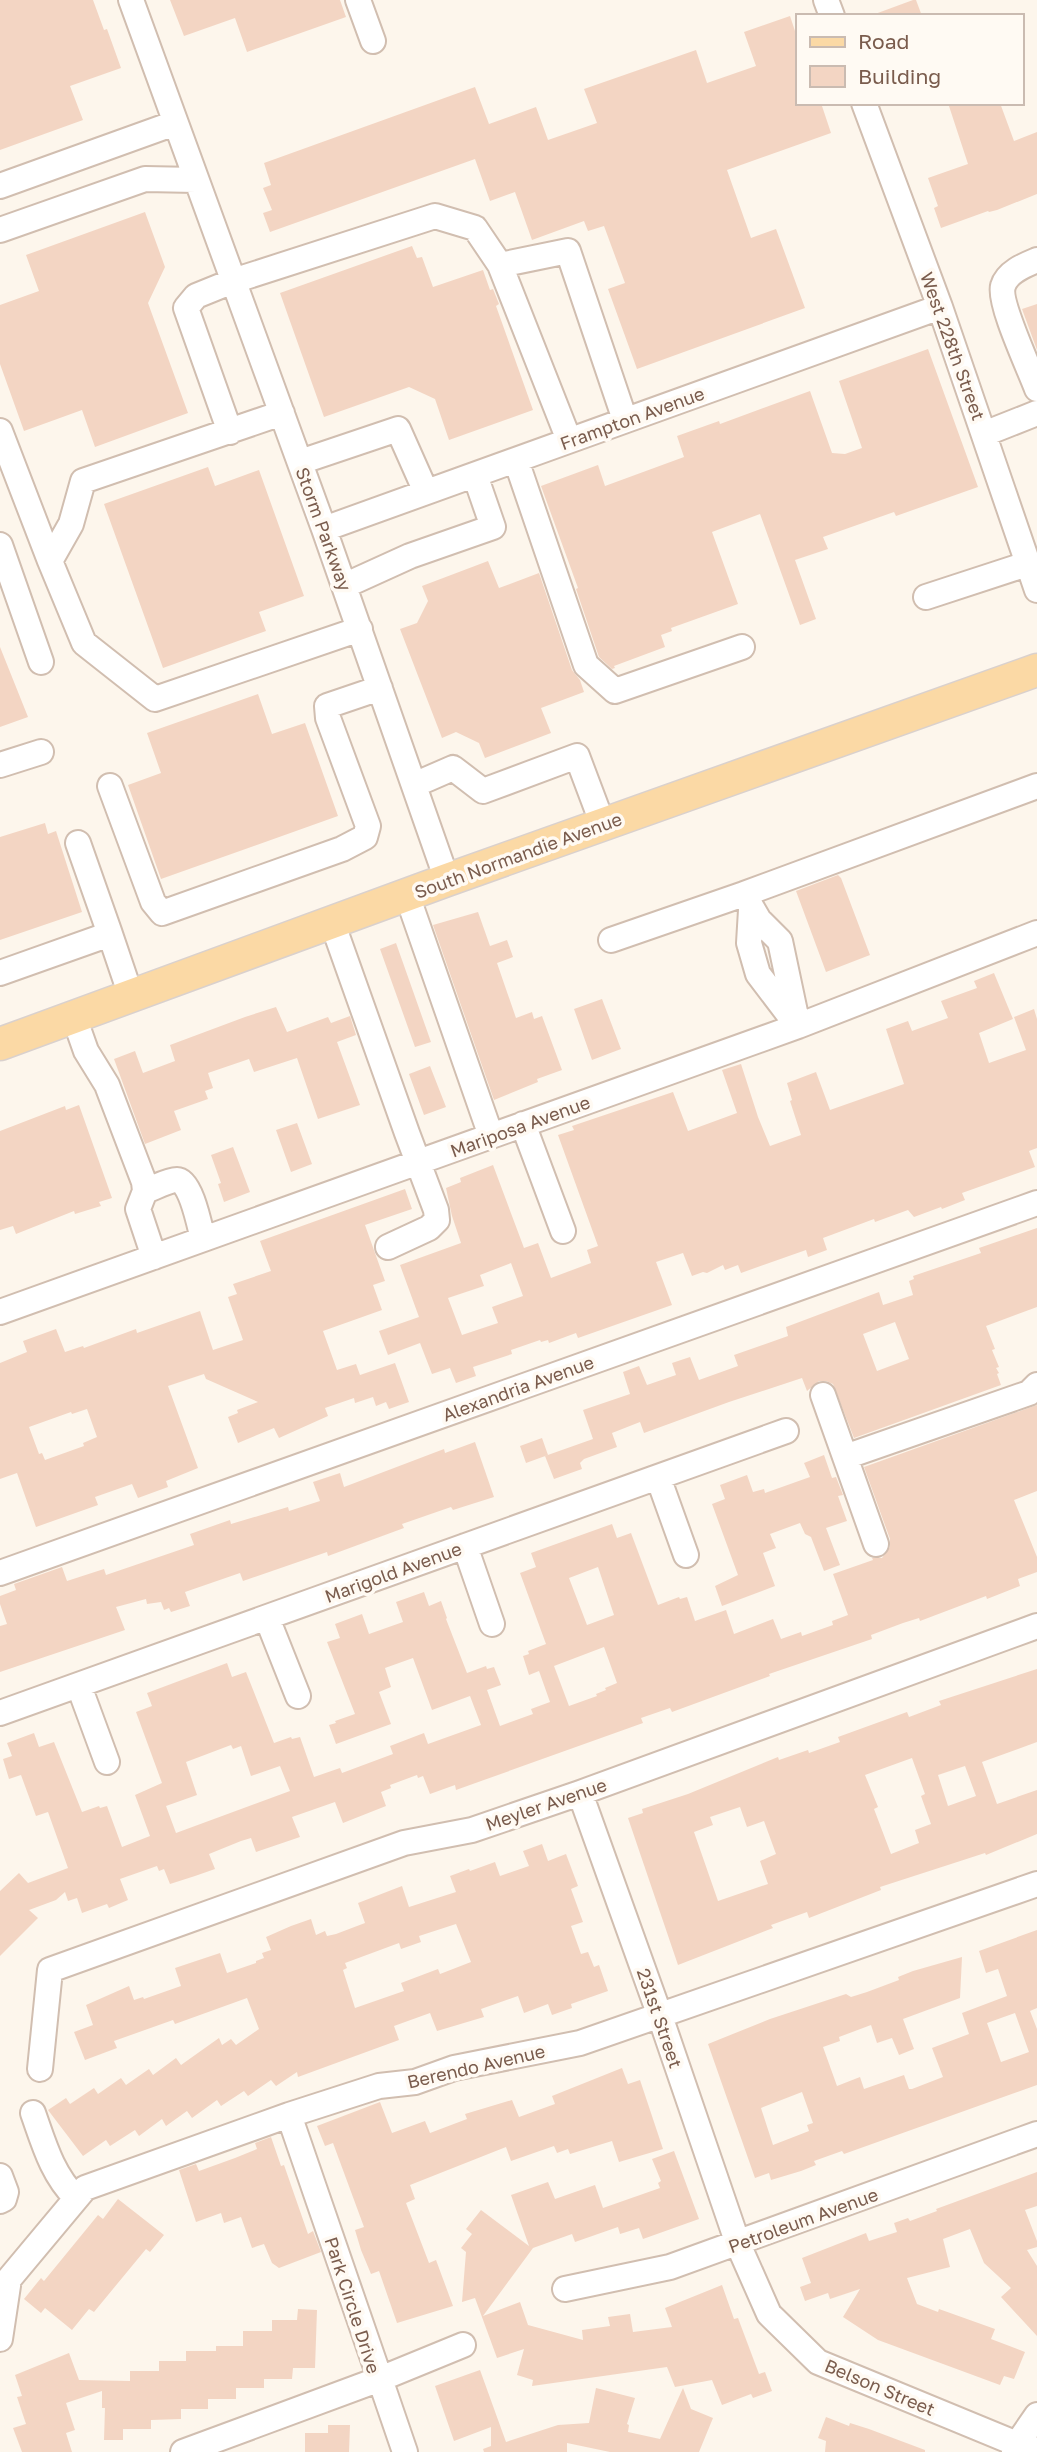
<svg xmlns="http://www.w3.org/2000/svg" width="1037" height="2452" font-family="'Golos Text',sans-serif">
<style>
.building{fill:#f3d5c3;fill-rule:evenodd}
.lines{fill:none;stroke-linecap:round;stroke-linejoin:round}
.minor-casing{stroke:#d1beb0;stroke-width:28}
.major-casing{stroke:#dad1cd;stroke-width:35}
.minor{stroke:#fff;stroke-width:24}
.major{stroke:#fbd9a5;stroke-width:32}
.labels{text-anchor:middle;dominant-baseline:central;stroke-width:7;stroke-linejoin:round;paint-order:stroke}
.street-label{font-size:18px;fill:#7a5c4d;stroke:#fffaf3}
</style>
<rect width="100%" height="100%" fill="#fdf6ec"/>
<path class="building" d="M0,0H93L104,30L107,29L121,68L70,86L83,120L0,150Z
M170,0H340L346,17L247,52L235,18L184,36Z
M913,0H916L922,16H876L875,14Z
M790,16L797,37V103H821L831,133L727,170L751,238L776,229L805,308L637,369L608,289L625,283L604,226L588,231L584,221L532,240L515,192L490,201L475,159L270,232L263,213L272,210L263,188L271,185L264,163L475,87L489,124L536,107L548,140L597,123L584,89L696,50L707,83L756,66L744,32Z
M948,103H1000L1014,141L1037,132V194L997,210L989,212L988,211L941,228L934,208L938,206L928,178L968,164Z
M145,212L165,267L148,303L188,413L95,447L82,410L24,431L0,364V305L39,291L26,255Z
M412,246L417,258L422,257L433,287L483,270L490,290L493,289L499,304L496,306L533,410L449,440L435,399L409,387L324,417L280,293Z
M1037,304V350L1022,309Z
M928,349L978,487L896,516L894,512L823,537L828,549L795,560L816,619L800,625L760,514L712,532L738,604L671,628L672,631L661,635L665,647L614,666L615,668L612,669L599,657L576,589L578,588L541,486L598,465L605,486L684,457L677,436L719,421L720,424L810,391L832,453L845,454L862,448L839,381Z
M208,467L215,486L259,470L304,596L259,612L266,631L163,668L104,504Z
M488,561L499,588L539,573L572,670L580,680L584,692L541,708L551,733L485,758L479,743L456,732L442,738L400,629L417,623L428,601L422,586Z
M0,647L28,717L0,727Z
M258,694L272,734L305,723L338,816L161,879L128,785L161,773L147,733Z
M45,823L48,834L56,831L82,912L0,940V837Z
M838,875L841,878L870,955L826,972L796,891Z
M478,912L490,946L507,940L513,957L497,963L516,1018L532,1012L534,1019L542,1016L562,1070L537,1079L538,1082L494,1100L433,925Z
M396,943L431,1042L415,1047L380,949Z
M994,973L1013,1019L979,1033L989,1063L1026,1050L1014,1017L1034,1009L1037,1019V1148L1029,1151L1035,1167L962,1193L965,1200L942,1209L941,1207L914,1217L908,1210L875,1222L874,1219L823,1238L827,1250L808,1257L806,1250L741,1273L738,1265L725,1270L723,1265L707,1273L703,1272L692,1276L683,1253L656,1262L672,1305L578,1338L576,1333L549,1343L548,1340L541,1342L540,1340L511,1350L512,1354L473,1367L476,1376L456,1383L450,1368L432,1374L420,1343L388,1355L379,1331L419,1317L400,1265L461,1243L452,1216L446,1188L461,1182L460,1178L493,1165L524,1248L538,1243L551,1278L591,1263L587,1250L598,1246L558,1135L574,1130L572,1126L673,1092L688,1131L737,1113L722,1070L741,1064L758,1117L770,1146L801,1135L790,1101L792,1100L787,1083L816,1072L830,1110L904,1084L886,1029L908,1021L912,1031L948,1018L941,1001L977,988L974,981ZM511,1263L523,1296L492,1307L498,1323L462,1335L448,1298L484,1286L480,1275Z
M602,999L621,1049L592,1060L574,1009Z
M276,1007L287,1032L328,1017L331,1023L350,1016L356,1035L337,1042L360,1105L318,1119L297,1058L254,1072L249,1059L208,1073L213,1088L205,1091L208,1099L174,1111L181,1130L145,1144L114,1059L135,1051L143,1073L175,1061L170,1045L245,1017Z
M430,1066L446,1107L424,1115L409,1074Z
M79,1105L112,1198L99,1202L101,1206L75,1214L74,1211L16,1234L13,1226L0,1230V1131L65,1106L66,1110Z
M297,1123L312,1164L291,1172L276,1130Z
M233,1147L250,1192L224,1202L218,1184L221,1183L211,1155Z
M405,1189L412,1209L365,1225L385,1281L373,1285L382,1310L323,1331L337,1370L356,1364L360,1375L395,1363L409,1402L389,1409L386,1402L376,1406L373,1397L355,1403L354,1398L325,1408L328,1416L279,1438L274,1428L238,1443L228,1417L238,1413L237,1410L258,1402L206,1379L204,1374L168,1386L198,1468L166,1481L168,1487L138,1498L132,1484L95,1497L98,1505L36,1527L17,1473L0,1479V1363L27,1352L23,1341L56,1329L65,1352L83,1346L84,1348L136,1329L137,1333L200,1311L213,1350L243,1340L228,1297L237,1294L233,1284L271,1271L260,1241ZM87,1409L97,1437L83,1443L84,1446L45,1460L42,1453L39,1454L29,1427L71,1412L72,1414Z
M1037,1228V1307L986,1326L995,1349L992,1350L999,1367L996,1368L999,1373L997,1374L1001,1385L854,1438L833,1384L826,1381H819L807,1391L802,1378L729,1402L644,1433L640,1422L612,1433L617,1447L584,1459L580,1463L582,1469L554,1479L545,1456L593,1439L583,1410L630,1394L623,1372L639,1366L647,1385L676,1375L672,1363L690,1357L699,1380L738,1366L734,1355L788,1336L786,1327L879,1292L883,1305L913,1295L909,1281L914,1279L913,1276L981,1253L979,1248ZM895,1322L909,1359L877,1371L863,1334Z
M1037,1405V1491L1014,1500L1037,1557V1572L1018,1579L1020,1586L987,1599L986,1596L920,1621L919,1618L903,1623L871,1635L872,1639L769,1674L770,1676L672,1712L670,1708L641,1718L643,1723L456,1790L455,1785L430,1794L423,1776L418,1778L417,1775L390,1785L391,1788L381,1792L386,1806L343,1823L335,1802L292,1817L300,1837L256,1852L251,1838L241,1841L209,1854L215,1869L195,1876L170,1884L164,1869L159,1871L157,1866L120,1879L128,1900L109,1908L107,1904L82,1913L77,1898L68,1901L65,1892L56,1900L29,1910L38,1918L0,1956V1891L19,1873L28,1883L68,1868L48,1812L36,1816L21,1775L9,1779L3,1759L12,1756L7,1743L34,1733L39,1747L54,1742L82,1812L99,1806L100,1808L107,1806L122,1847L150,1836L135,1795L162,1783L136,1712L152,1706L147,1693L227,1663L232,1677L246,1672L274,1743L291,1737L292,1739L300,1737L314,1777L340,1768L342,1773L393,1754L390,1746L424,1733L428,1744L481,1725L470,1696L432,1710L413,1658L385,1668L391,1687L379,1692L391,1724L336,1744L329,1725L336,1723L335,1721L355,1714L327,1642L340,1638L335,1624L362,1614L369,1634L403,1622L396,1602L424,1592L429,1606L441,1601L447,1618L446,1619L467,1673L486,1666L487,1669L494,1667L501,1685L487,1690L500,1726L533,1714L531,1709L550,1702L539,1671L529,1675L523,1656L529,1654L528,1651L546,1644L520,1573L536,1567L531,1553L612,1524L617,1538L631,1533L658,1605L679,1597L680,1599L687,1597L695,1621L726,1610L734,1634L773,1619L781,1639L801,1632L802,1636L833,1625L832,1621L848,1615L833,1574L873,1560L872,1558H882L890,1547V1539L864,1467ZM598,1567L614,1615L587,1625L569,1578ZM604,1647L617,1683L605,1688L606,1690L596,1694L597,1696L569,1706L554,1666ZM231,1745L233,1749L241,1746L251,1776L280,1766L290,1791L176,1833L166,1806L197,1795L186,1762Z
M542,1438L548,1455L526,1463L520,1446Z
M475,1442L494,1497L453,1510L451,1507L402,1524L404,1528L328,1556L327,1552L243,1581L240,1573L185,1592L190,1606L171,1612L169,1608L164,1610L161,1602L147,1604L146,1599L116,1607L125,1630L0,1672V1626L7,1624L0,1604V1596L16,1590L14,1584L62,1567L67,1581L104,1569L106,1575L194,1545L190,1534L230,1520L231,1524L288,1507L289,1511L320,1501L313,1482L340,1473L344,1487L444,1449L445,1453Z
M824,1455L832,1478L836,1477L843,1495L838,1496L847,1521L826,1528L840,1565L824,1571L811,1537L805,1534L800,1523L770,1534L776,1548L763,1553L775,1586L722,1606L715,1586L738,1575L712,1504L725,1499L720,1485L747,1475L753,1492L764,1489L765,1493L810,1477L804,1463Z
M1037,1669V1742L982,1762L997,1804L1037,1790V1834L986,1855L985,1853L880,1887L881,1890L809,1918L807,1912L771,1925L773,1928L678,1965L628,1818L643,1813L642,1809L688,1794L778,1757L779,1760L808,1750L809,1753L840,1742L838,1737L907,1712L909,1717L941,1705L939,1701ZM912,1758L925,1794L921,1796L931,1824L915,1830L919,1843L891,1854L874,1809L878,1807L865,1775ZM965,1766L976,1796L948,1806L938,1775ZM740,1807L747,1827L764,1821L776,1854L760,1861L768,1884L718,1901L694,1832L713,1825L710,1817Z
M542,1844L548,1861L566,1854L578,1886L571,1889L583,1922L571,1926L581,1954L588,1952L594,1967L599,1965L608,1991L571,2004L572,2008L552,2015L548,2004L524,2013L518,1996L481,2009L484,2017L437,2031L430,2013L394,2026L399,2040L298,2077L297,2072L276,2086L271,2080L248,2096L244,2091L221,2106L217,2100L192,2118L187,2111L166,2126L162,2119L139,2136L135,2130L110,2146L106,2140L83,2156L48,2110L66,2098L70,2104L94,2088L98,2094L121,2078L126,2085L149,2069L153,2075L176,2058L181,2065L219,2038L222,2045L231,2039L236,2045L259,2029L247,1998L175,2024L173,2020L114,2041L117,2048L85,2060L74,2032L93,2025L86,2005L129,1986L134,2000L143,1997L144,1999L181,1986L175,1968L220,1953L227,1973L256,1963V1961L264,1958L262,1953L271,1950L266,1937L291,1926L311,1919L316,1935L325,1931L327,1936L336,1934L365,1923L358,1903L402,1886L409,1907L456,1892L450,1876L469,1869L470,1871L495,1862L500,1876L529,1866L523,1851ZM456,1924L471,1962L440,1974L438,1969L401,1983L404,1991L355,2008L343,1970L347,1968L345,1963L399,1943L401,1949L421,1942L419,1936Z
M1037,1930V2008L1030,2011L1037,2029V2085L844,2154L842,2151L814,2161L816,2165L801,2171L771,2180L769,2173L755,2178L708,2044L770,2019L846,1994L851,1997L867,1992L899,1980L898,1977L913,1971L962,1957L960,1998L903,2019L914,2049L899,2055L892,2038L877,2043L871,2025L839,2037L840,2041L823,2047L837,2086L860,2077L864,2089L904,2075L909,2089H912L943,2077L932,2048L969,2034L962,2013L1007,1996L998,1969L986,1973L979,1951ZM1015,2013L1029,2052L1001,2062L987,2023ZM802,2092L813,2123L807,2125L809,2131L773,2145L761,2108Z
M622,2068L628,2084L640,2080L663,2149L619,2162L612,2141L570,2154L568,2149L557,2153L554,2146L511,2161L506,2147L410,2185L415,2199L406,2203L429,2263L436,2260L453,2306L397,2323L379,2271L371,2274L361,2250L355,2230L364,2227L333,2143L325,2146L317,2126L380,2102L392,2133L425,2121L430,2133L467,2119L465,2114L512,2100L519,2117L555,2104L552,2096Z
M271,2137L281,2166L284,2165L308,2234L313,2231L321,2252L279,2268L272,2263L264,2244L252,2248L241,2217L224,2223L221,2213L196,2222L179,2170L196,2164L199,2171L235,2158L257,2149L255,2143Z
M674,2151L699,2219L643,2239L639,2228L620,2234L618,2227L575,2242L572,2234L533,2248L483,2316L520,2302L528,2325L583,2340L582,2330L610,2326L608,2317L630,2314L633,2332L672,2327L665,2308L722,2285L734,2319L738,2318L759,2374L765,2372L772,2391L753,2398L751,2394L722,2405L712,2380L675,2387L667,2367L532,2386L533,2380L517,2375L524,2349L497,2358L475,2298L462,2302L466,2252L461,2248L472,2234L466,2229L481,2210L529,2246L511,2195L548,2182L555,2199L595,2185L603,2208L660,2188L658,2183L661,2181L652,2159Z
M1037,2172V2206L1025,2210L1037,2241V2247L1027,2250L1037,2266V2336L1001,2297L1011,2288L984,2263L970,2229L943,2239L950,2267L907,2278L917,2304L938,2312L939,2309L995,2329L991,2339L1025,2352L1014,2379L1004,2376L1000,2385L878,2340L843,2317L860,2289L830,2299L828,2293L805,2301L800,2287L811,2283L802,2258L866,2233L869,2241L897,2232L894,2223L908,2218L910,2221L937,2211L936,2209Z
M118,2199L164,2235L150,2252L146,2249L94,2312L89,2309L72,2330L45,2308L41,2313L24,2299L41,2278L44,2281L98,2215L103,2219Z
M298,2309L317,2310L315,2368H293L292,2379H264V2388H236V2399H208V2409H181V2419L151,2420V2429H123V2440H104L105,2408H102V2391L66,2403L75,2430L66,2433L72,2452H22L13,2428L26,2424L17,2397L22,2396L15,2375L69,2353L79,2380L130,2381V2371H159V2361H186V2351H216V2346H243V2331H272V2320H297Z
M480,2370L506,2442L558,2425L589,2423L596,2388L635,2398L627,2424L629,2425L628,2432L660,2439L683,2388L691,2409L713,2418L699,2452H610L567,2443V2452H484L483,2449L491,2446V2427L454,2441L435,2386Z
M826,2417L849,2426L850,2423L869,2429L925,2450V2452H825L826,2441L818,2438Z
M328,2425H350L349,2452H305V2433H328Z"/>
<g class="lines">
<g class="minor-casing">
<path id="minor" d="M131,0L324,529L447,880
M358,0L373,41
M826,0L832,16
M864,103L940,307L1037,590
M0,186L175,123
M0,230L145,179L196,180
M1037,260C1025,265 1007,272 1003,286C998,302 1030,370 1037,389
M500,265L568,251L625,420
M282,413L83,481L71,524L50,561L84,643L155,699L360,629
M0,431L50,561
M230,432L186,308L196,296L233,281L435,216L475,228L500,265L569,440
M984,434L1037,413
M516,460L586,665L615,691L742,647
M300,462L398,429L426,492
M324,529L940,307
M0,545L41,662
M344,586L410,556L493,527L475,475
M926,597L1027,564
M0,765L41,752
M414,785L453,768L483,791L577,756L603,825
M110,786L153,902L162,913L342,849L365,837L368,826L328,718L327,706L380,688
M407,895L491,1136
M751,910L749,943L758,974L793,1020
M332,922L407,1133L436,1210L437,1220L429,1228L388,1247
M110,934L131,996
M611,940L744,894
M0,973L110,934L78,843
M74,1017L86,1051L107,1085L144,1182L145,1191L138,1209L154,1257
M798,1026L780,941L759,920L744,894L1037,786
M523,1124L563,1231
M145,1191C154,1188 168,1180 177,1180C191,1180 200,1228 203,1239
M0,1312L798,1026L1037,933
M823,1395L876,1544
M845,1457L1029,1393L1037,1385
M658,1477L686,1555
M465,1546L492,1624
M0,1573L1037,1203
M267,1618L298,1696
M79,1686L107,1762
M0,1713L786,1431
M580,1793L660,2016L738,2244L769,2314L818,2362L1017,2444L1037,2450
M40,2069L50,1970L404,1843L472,1830L580,1793L1037,1626
M33,2113C44,2144 52,2174 76,2198
M0,2176L6,2192L4,2199L0,2201
M565,2289L670,2267L1037,2134
M0,2339L9,2279L85,2188L289,2115L379,2086L415,2082L454,2068L580,2043L1037,1884
M183,2452L380,2379L289,2115
M405,2452L380,2379L463,2345
M1014,2452L1017,2444L1037,2415"/>
</g>
<g class="major-casing">
<path id="major" d="M0,1044L447,880L1037,670"/>
</g>
<use href="#minor" class="minor"/>
<use href="#major" class="major"/>
</g>
<g class="labels">
<g class="street-label">
<text transform="translate(953 346) rotate(70)">West 228th Street</text>
<text transform="translate(632 418) rotate(-20)">Frampton Avenue</text>
<text transform="translate(324 529) rotate(70)">Storm Parkway</text>
<text transform="translate(518 855) rotate(-20)">South Normandie Avenue</text>
<text transform="translate(520 1126) rotate(-20)">Mariposa Avenue</text>
<text transform="translate(518 1388) rotate(-20)">Alexandria Avenue</text>
<text transform="translate(393 1572) rotate(-20)">Marigold Avenue</text>
<text transform="translate(546 1804) rotate(-19)">Meyler Avenue</text>
<text transform="translate(660 2018) rotate(71)">231st Street</text>
<text transform="translate(476 2066) rotate(-13)">Berendo Avenue</text>
<text transform="translate(803 2220) rotate(-20)">Petroleum Avenue</text>
<text transform="translate(353 2305) rotate(72)">Park Circle Drive</text>
<text transform="translate(880 2387) rotate(23)">Belson Street</text>
</g>
</g>
<rect x="796" y="14" width="228" height="91" fill="#fffaf3" stroke="#cabbb1" stroke-width="2"/>
<rect x="810" y="37" width="35" height="10" fill="#fbd9a5" stroke="#cabbb1" stroke-width="2"/>
<text x="858" y="49" font-size="21" fill="#7a5c4d">Road</text>
<rect x="810" y="66" width="35" height="21" fill="#f3d5c3" stroke="#cabbb1" stroke-width="2"/>
<text x="858" y="84" font-size="21" fill="#7a5c4d">Building</text>
</svg>
